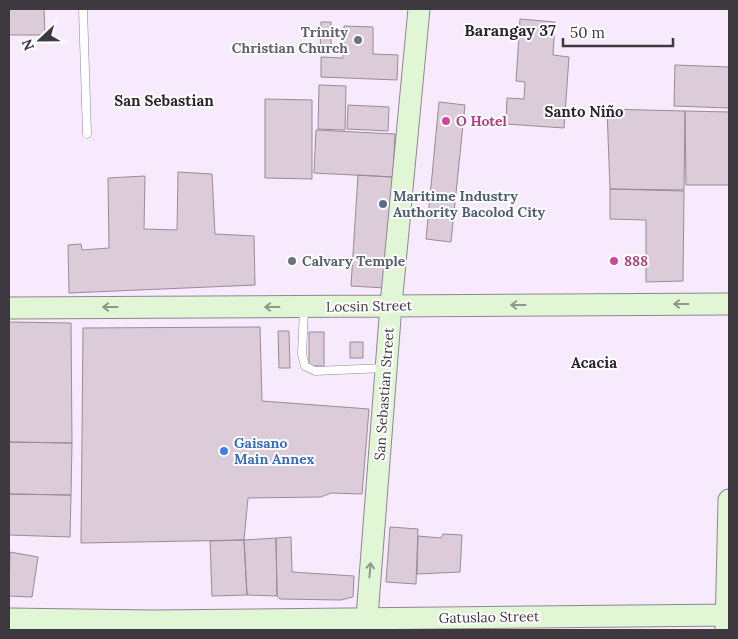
<svg xmlns="http://www.w3.org/2000/svg" width="738" height="639" font-family="Lora,serif">
<style>
.building{fill:#dccbd8;stroke:#9b8a97}
.lines{fill:none;stroke-linecap:round;stroke-linejoin:round}
.lane-casing{stroke:#918594;stroke-width:9}
.secondary-casing{stroke:#918594;stroke-width:23}
.lane{stroke:#fff;stroke-width:8}
.secondary{stroke:#e0f6d4;stroke-width:21}
.oneway{stroke:#8f988a}
.worship-dot{fill:#6b7280;stroke:#fff;stroke-width:2}
.hotel-dot{fill:#d1479c;stroke:#fff;stroke-width:2}
.service-dot{fill:#5c6f8a;stroke:#fff;stroke-width:2}
.shop-dot{fill:#3f7fe0;stroke:#fff;stroke-width:2}
.labels{text-anchor:middle;dominant-baseline:central;stroke-width:4;stroke-linejoin:round;paint-order:stroke}
.worship-label{font-size:14px;font-weight:bold;fill:#5b616d;stroke:#fff;text-anchor:end}
.hotel-label{font-size:14px;font-weight:bold;fill:#b23c85;stroke:#fff;text-anchor:start}
.service-label{font-size:14px;font-weight:bold;fill:#4e5e75;stroke:#fff;text-anchor:start}
.street-label{font-size:14px;fill:#3e393f;stroke:#fff}
.shop-label{font-size:14px;font-weight:bold;fill:#366cbe;stroke:#fff;text-anchor:start}
.neighbourhood-label{font-size:15px;font-weight:bold;fill:#2f2532;stroke:#fff}
.quarter-label{font-size:16px;font-weight:bold;fill:#2f2532;stroke:#fff}
</style>
<rect width="100%" height="100%" fill="#f7eafc"/>
<path class="building" d="M9,9H44L45,35H9Z
M520,19L555,22L553,55L569,57L564,128L506,124L507,98L524,99L525,82L516,81Z
M321,22H331V54H320Z
M344,26L373,27V54L398,55L397,80L321,77V57L343,58Z
M675,65L729,67V108L674,106Z
M319,85L346,86L345,130L318,129Z
M265,99L312,100V179L265,178Z
M439,102L465,105L451,242L426,239Z
M348,105L389,107L388,131L347,129Z
M607,109L685,111L684,190L610,189Z
M685,111L729,112V185H686Z
M316,130L395,134L393,177L314,173Z
M178,172L212,174L215,234L254,236L255,285L69,293L68,245L81,244L82,250L109,248L108,178L145,176L144,229L177,230Z
M358,175L393,177L385,288L351,286Z
M610,189L684,191L683,281L646,282V220L610,219Z
M9,322L71,323L72,443L9,442Z
M260,327L262,401L369,409L362,494L331,493L321,497L248,498L244,540L81,543L83,328Z
M278,331H289L290,368H279Z
M309,332H324V366H309Z
M350,342H363V358H350Z
M9,442L72,443L71,495L9,494Z
M9,494L71,495L70,537L9,535Z
M390,527L418,529L416,584L386,582Z
M443,534L462,535L460,572L417,574L418,536L441,538Z
M291,537L292,572L354,576L353,597L341,600L280,599L277,596L276,538Z
M276,538L277,596L247,595L244,540Z
M244,540L247,595L212,596L210,541Z
M10,552L38,557L32,597L9,596Z"/>
<g class="lines">
<g class="lane-casing">
<path id="lane" d="M83,9L87,134
M304,309L302,354L305,366L315,371L385,368"/>
</g>
<g class="secondary-casing">
<path id="secondary" d="M9,308L729,304
M9,619L152,621L729,615
M366,630L391,305L419,9
M726,630L729,500"/>
</g>
<use href="#lane" class="lane"/>
<use href="#secondary" class="secondary"/>
</g>
<defs><path id="oneway-shaft" d="M-6 0H5M1.5-3L5.5 0L1.5 3" fill="none" stroke-width="1.6" stroke-linecap="round" stroke-linejoin="round" transform="scale(1.25)"/></defs>
<g class="oneway">
<use href="#oneway-shaft" transform="translate(681 304) rotate(180)"/>
<use href="#oneway-shaft" transform="translate(518 305) rotate(180)"/>
<use href="#oneway-shaft" transform="translate(110 307) rotate(180)"/>
<use href="#oneway-shaft" transform="translate(272 307) rotate(180)"/>
<use href="#oneway-shaft" transform="translate(370 570) rotate(-86)"/>
</g>
<g class="worship-dot">
<circle cx="358" cy="40" r="5"/>
<circle cx="292" cy="261" r="5"/>
</g>
<g class="hotel-dot">
<circle cx="446" cy="121" r="5"/>
<circle cx="614" cy="261" r="5"/>
</g>
<circle class="service-dot" cx="383" cy="204" r="5"/>
<circle class="shop-dot" cx="224" cy="451" r="5"/>
<g class="labels">
<g class="worship-label">
<text x="348" y="32">Trinity<tspan x="348" dy="16">Christian Church</tspan></text>
<text x="302" y="261" text-anchor="start">Calvary Temple</text>
</g>
<g class="hotel-label">
<text x="456" y="121">O Hotel</text>
<text x="624" y="261">888</text>
</g>
<g class="service-label">
<text x="393" y="196">Maritime Industry<tspan x="393" dy="16">Authority Bacolod City</tspan></text>
</g>
<g class="street-label">
<text transform="translate(369 306) rotate(-1)">Locsin Street</text>
<text transform="translate(384 394) rotate(-86)">San Sebastian Street</text>
<text transform="translate(489 617) rotate(-1)">Gatuslao Street</text>
</g>
<g class="shop-label">
<text x="234" y="443">Gaisano<tspan x="234" dy="16">Main Annex</tspan></text>
</g>
<g class="neighbourhood-label">
<text x="164" y="100">San Sebastian</text>
<text x="584" y="111">Santo Niño</text>
<text x="594" y="362">Acacia</text>
</g>
<g class="quarter-label">
<text x="510" y="30">Barangay 37</text>
</g>
</g>
<rect width="738" height="639" fill="none" stroke="#3e393f" stroke-width="20"/>
<g transform="translate(40 40) rotate(248)" stroke="#ffffff" stroke-width="4" paint-order="stroke">
<path d="M0-4L9 19L0 12L-9 19Z" fill="#3e393f"/>
<text y="-8" font-size="14" font-weight="bold" text-anchor="middle" fill="#3e393f">N</text>
</g>
<path d="M563 38v8h110v-8" fill="none" stroke="#3e393f" stroke-width="2.5"/>
<text x="570" y="38" font-size="15" fill="#3e393f" stroke="#ffffff" stroke-width="4" paint-order="stroke">50 m</text>
</svg>
